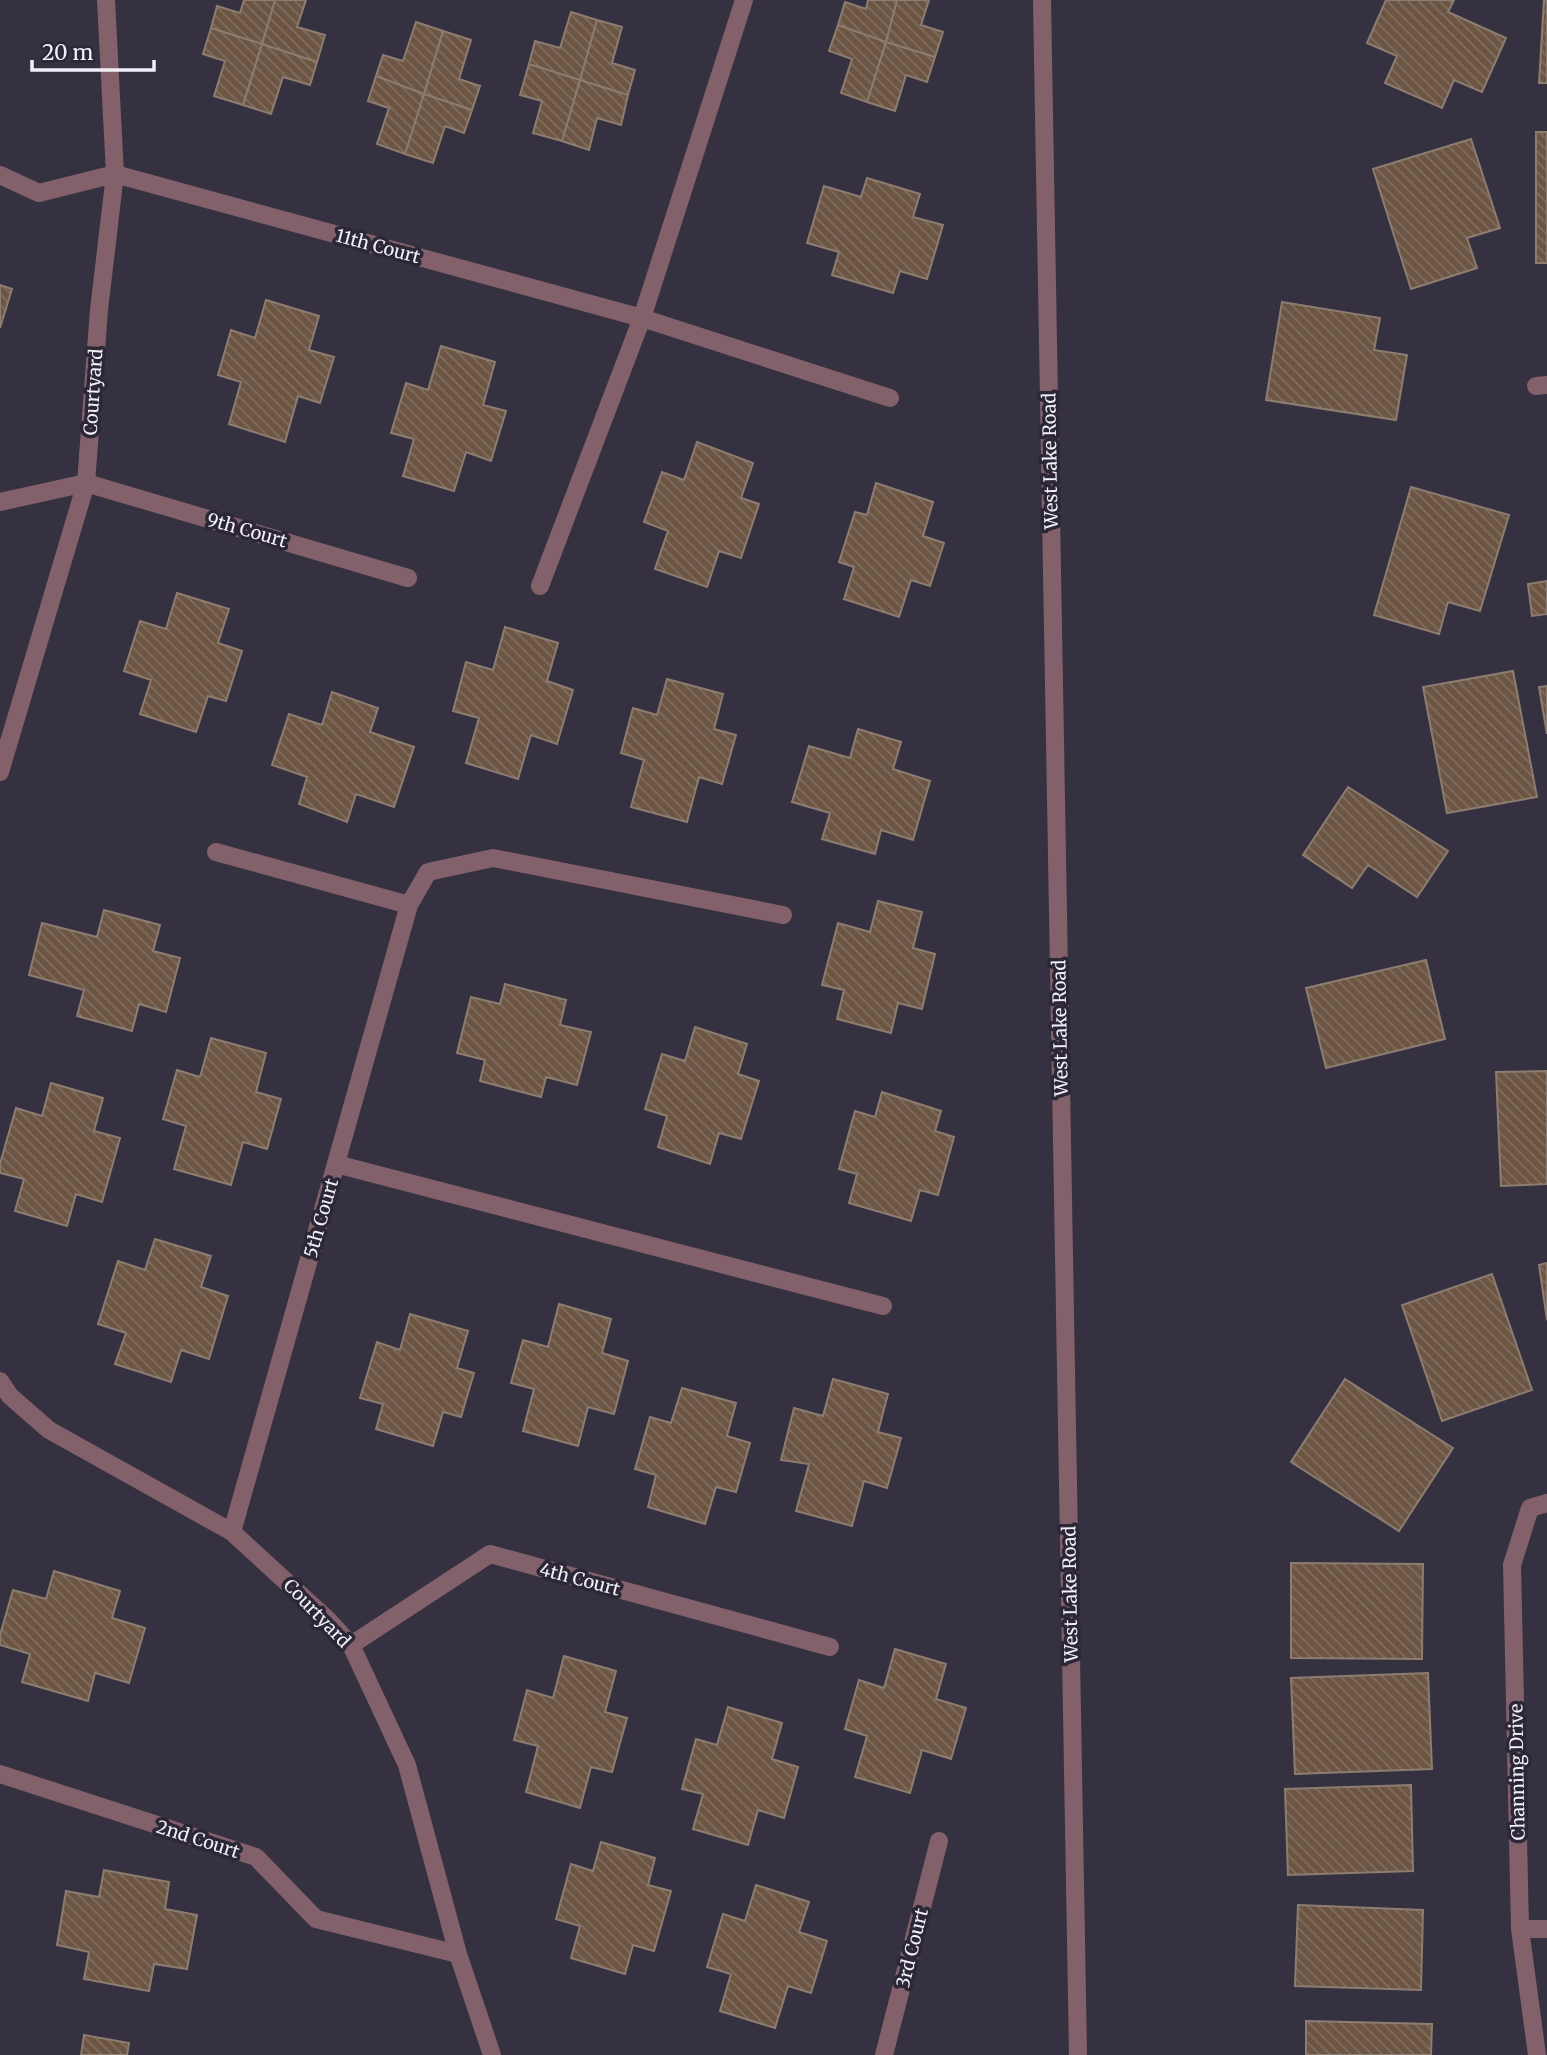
<svg xmlns="http://www.w3.org/2000/svg" width="1547" height="2055" font-family="Merriweather,serif">
<style>
.building{fill:url(#building-back-hatch);stroke:#8d7d71;stroke-width:2}
.lines{fill:none;stroke-linecap:round;stroke-linejoin:round}
.service{stroke:#83616b;stroke-width:18}
.minor{stroke:#83616b;stroke-width:18}
.tertiary{stroke:#83616b;stroke-width:18}
.labels{text-anchor:middle;dominant-baseline:central;stroke-width:7;stroke-linejoin:round;paint-order:stroke}
.street-label{font-size:18px;fill:#f1eff8;stroke:#2c2736}
</style>
<defs>
<pattern id="building-back-hatch" width="6" height="6" patternUnits="userSpaceOnUse" patternTransform="scale(1.75)"><rect width="6" height="6" fill="#6c5543"/><path d="M-1 5l2 2M0 0l6 6M5-1l2 2" fill="none" stroke="#816e5f"/></pattern>
</defs>
<rect width="100%" height="100%" fill="#363140"/>
<path class="building" d="M244,0H275L262,44L211,28L217,6L240,13Z
M275,0H306L297,27L325,35L317,62L262,44Z
M868,0H897L886,42L838,25L845,2L866,9Z
M897,0H929L921,25L943,32L935,57L886,42Z
M1386,0H1454L1448,12L1506,38L1482,92L1454,80L1442,108L1385,83L1397,56L1367,43Z
M1544,0H1547V83H1539Z
M571,12L597,20L580,80L529,64L535,41L560,48Z
M597,20L622,27L612,63L635,70L628,95L580,80Z
M416,22L443,31L424,94L376,76L383,55L403,61Z
M838,25L886,42L867,102L841,93L852,59L829,51Z
M211,28L262,44L243,105L214,96L225,61L203,54Z
M443,31L471,40L459,79L480,86L472,110L424,94Z
M886,42L935,57L927,82L906,75L895,111L867,102Z
M262,44L317,62L310,85L283,77L271,114L243,105Z
M529,64L580,80L562,141L533,133L542,101L520,95Z
M376,76L424,94L405,154L377,144L389,108L368,101Z
M580,80L628,95L621,125L597,118L589,150L562,141Z
M424,94L472,110L464,133L445,126L433,163L405,154Z
M1536,132H1547V263H1536Z
M1471,139L1500,228L1467,238L1477,268L1411,289L1373,169Z
M867,178L920,194L913,217L943,225L927,279L900,271L893,293L832,275L839,252L807,243L824,186L861,197Z
M0,285L12,289L0,328Z
M266,300L319,316L309,350L334,357L320,403L298,396L285,442L229,424L241,382L218,375L231,330L255,338Z
M1282,302L1380,318L1374,350L1407,355L1396,420L1266,400Z
M441,346L495,362L483,405L506,411L491,461L466,452L454,491L403,476L414,439L391,433L406,383L428,390Z
M697,442L753,463L741,498L759,504L741,558L719,551L707,587L655,569L668,531L644,522L662,472L684,480Z
M876,483L933,502L923,536L944,543L930,586L911,580L899,617L844,599L854,567L839,562L855,512L867,515Z
M1411,487L1509,515L1480,611L1448,602L1439,634L1374,615Z
M1547,581V614L1532,616L1528,584Z
M177,593L229,609L218,643L242,651L226,701L208,696L196,732L140,714L151,680L124,671L140,621L166,629Z
M505,627L558,643L547,681L573,690L557,744L531,735L518,779L466,763L479,718L453,711L466,662L493,670Z
M1513,671L1537,797L1447,813L1423,687Z
M667,679L723,694L714,729L736,735L722,784L699,777L687,822L631,807L644,760L621,753L633,708L657,715Z
M1547,686V734L1539,687Z
M332,692L378,708L370,732L414,747L394,807L356,794L347,822L299,804L307,777L272,765L289,714L322,725Z
M858,729L901,742L893,769L930,781L913,840L881,830L875,854L822,839L830,813L792,802L809,746L850,758Z
M1348,787L1448,851L1417,897L1368,865L1352,888L1303,855Z
M878,901L922,912L913,948L935,954L922,1009L898,1003L891,1033L837,1019L844,990L822,985L838,923L870,932Z
M104,910L160,925L153,951L180,958L166,1012L139,1004L132,1031L77,1016L84,990L29,975L42,923L97,937Z
M1426,960L1445,1039L1326,1068L1306,988Z
M505,984L566,1000L560,1025L591,1032L577,1085L546,1077L541,1097L480,1081L485,1060L457,1053L471,997L500,1004Z
M695,1027L747,1044L738,1074L759,1081L741,1139L719,1133L710,1164L658,1147L667,1116L645,1109L662,1054L685,1061Z
M211,1038L266,1053L256,1092L281,1099L267,1149L243,1142L231,1185L174,1169L186,1126L163,1119L177,1070L200,1077Z
M1547,1071V1184L1501,1186L1496,1072Z
M51,1083L103,1098L94,1131L120,1138L102,1202L76,1194L67,1226L15,1211L24,1179L0,1173V1164L16,1108L42,1116Z
M882,1092L941,1111L935,1131L954,1137L938,1195L920,1190L911,1221L849,1203L857,1174L839,1169L855,1111L875,1117Z
M155,1239L211,1256L201,1287L228,1296L209,1359L181,1350L171,1382L115,1364L126,1333L98,1324L118,1261L145,1270Z
M1547,1263V1320L1539,1265Z
M1492,1274L1532,1390L1442,1421L1402,1305Z
M559,1304L611,1319L602,1353L628,1361L614,1414L588,1407L578,1446L523,1431L534,1389L511,1383L523,1340L548,1347Z
M410,1314L468,1331L457,1368L474,1373L461,1417L443,1412L433,1446L376,1429L383,1404L360,1398L377,1342L400,1350Z
M833,1379L888,1394L878,1432L901,1438L887,1488L864,1481L852,1526L796,1511L809,1464L781,1460L794,1408L823,1416Z
M1345,1379L1453,1448L1399,1531L1291,1462Z
M682,1388L736,1403L727,1436L750,1443L736,1492L716,1487L705,1524L648,1507L656,1475L635,1469L650,1417L671,1423Z
M1291,1563L1423,1564L1422,1659L1291,1658Z
M54,1571L120,1591L112,1618L145,1628L129,1683L95,1673L88,1701L22,1682L30,1654L0,1645V1635L13,1590L46,1599Z
M895,1649L946,1664L936,1699L966,1708L951,1759L922,1750L910,1793L855,1777L867,1736L845,1729L859,1680L884,1688Z
M564,1656L616,1671L605,1712L627,1718L612,1772L591,1767L580,1808L526,1792L538,1746L514,1740L527,1690L553,1698Z
M1428,1673L1432,1769L1295,1774L1291,1678Z
M728,1707L782,1723L772,1759L798,1767L784,1818L758,1810L748,1845L693,1829L703,1794L682,1789L696,1739L717,1745Z
M1411,1785L1413,1871L1288,1875L1285,1789Z
M601,1842L655,1858L648,1885L671,1891L654,1951L633,1945L625,1974L571,1958L580,1926L556,1919L571,1864L593,1871Z
M104,1870L169,1882L165,1909L197,1915L187,1969L154,1964L149,1991L84,1979L89,1952L57,1945L66,1891L99,1897Z
M756,1885L809,1902L799,1932L827,1941L811,1993L788,1986L775,2028L720,2011L731,1974L707,1967L723,1914L745,1921Z
M1298,1905L1423,1910L1421,1990L1295,1986Z
M1306,2021L1432,2024L1431,2055H1306Z
M84,2035L129,2043L127,2055H81Z"/>
<g class="lines">
<path class="service" d="M336,1164L883,1306"/>
<path class="minor" d="M0,175L39,193L115,174L642,318L890,398
M1536,386L1547,385
M0,502L86,483L408,578
M540,586L642,318L744,0
M0,772L86,483L99,310L115,174L106,0
M216,852L409,905
M0,1381L10,1396L49,1430L232,1532L329,1621L351,1645L407,1765L458,1954L492,2055
M232,1532L409,905L428,872L493,858L783,915
M351,1645L490,1554L830,1647
M0,1774L256,1857L316,1919L458,1954
M1520,1929H1547
M884,2055L939,1841
M1537,2055L1520,1929L1512,1565L1530,1508L1547,1503"/>
<path class="tertiary" d="M1042,0L1078,2055"/>
</g>
<g class="labels">
<g class="street-label">
<text transform="translate(378 246) rotate(15)">11th Court</text>
<text transform="translate(93 392) rotate(-86)">Courtyard</text>
<text transform="translate(1050 461) rotate(-91)">West Lake Road</text>
<text transform="translate(247 530) rotate(16)">9th Court</text>
<text transform="translate(1060 1028) rotate(-91)">West Lake Road</text>
<text transform="translate(321 1218) rotate(-74)">5th Court</text>
<text transform="translate(580 1579) rotate(15)">4th Court</text>
<text transform="translate(1070 1594) rotate(-91)">West Lake Road</text>
<text transform="translate(317 1613) rotate(46)">Courtyard</text>
<text transform="translate(1517 1772) rotate(-91)">Channing Drive</text>
<text transform="translate(198 1839) rotate(18)">2nd Court</text>
<text transform="translate(912 1948) rotate(-76)">3rd Court</text>
</g>
</g>
<path d="M32 60v10h122v-10" fill="none" stroke="#f1eff8" stroke-width="3.5"/>
<text x="42" y="60" font-size="21" fill="#f1eff8" stroke="#2c2736" stroke-width="5" paint-order="stroke">20 m</text>
</svg>
